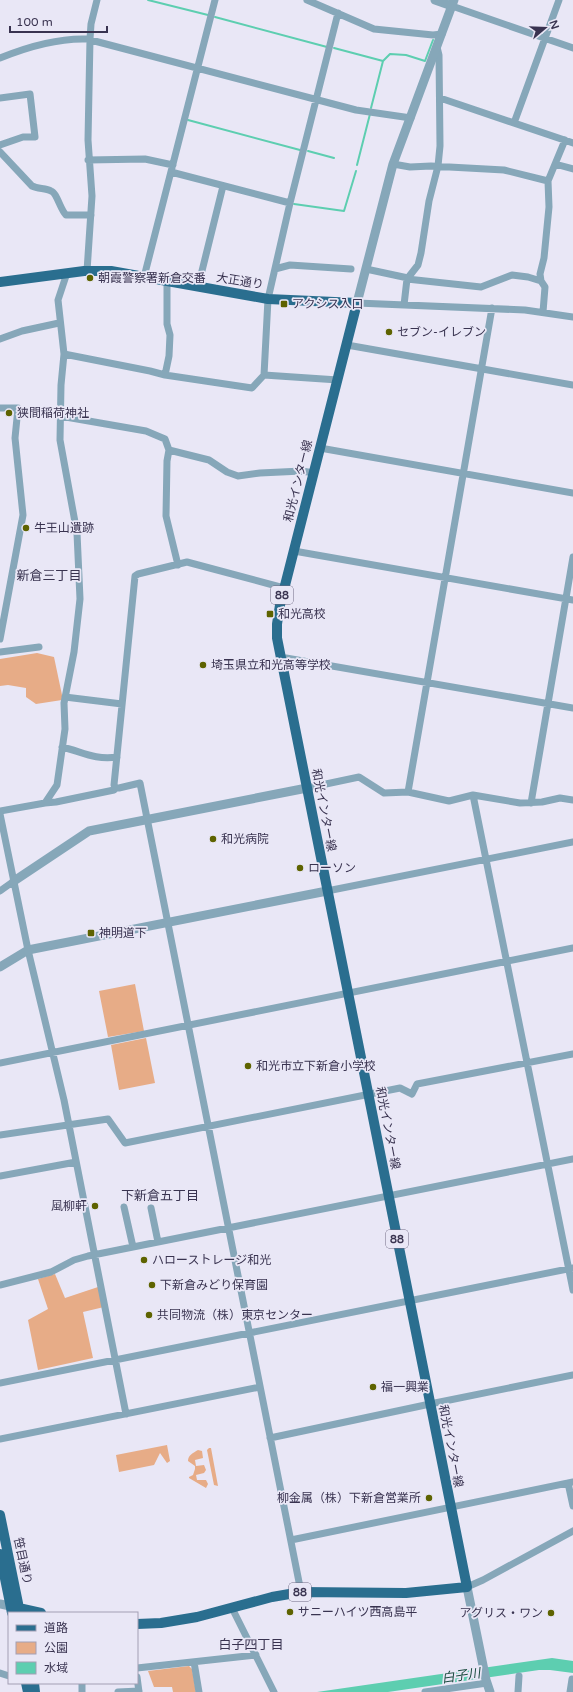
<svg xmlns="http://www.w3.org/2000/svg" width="573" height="1692" font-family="'Varela Round','Noto Sans JP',sans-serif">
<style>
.green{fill:#e7ac87}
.water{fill:#5dceb0}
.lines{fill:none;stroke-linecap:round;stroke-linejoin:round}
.stream{stroke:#5dceb0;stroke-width:2}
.minor{stroke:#86a7b9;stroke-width:7}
.tertiary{stroke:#86a7b9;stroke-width:9}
.primary{stroke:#2a6e8f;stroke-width:10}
.poi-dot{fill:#5e6300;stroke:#e9e7f6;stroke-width:1.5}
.labels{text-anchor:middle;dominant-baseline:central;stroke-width:3.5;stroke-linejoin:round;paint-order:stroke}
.shield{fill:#e9e7f6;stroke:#6e6982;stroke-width:1}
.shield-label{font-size:11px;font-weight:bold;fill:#393350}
.poi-label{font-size:12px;fill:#393350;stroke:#e9e7f6;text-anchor:start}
.street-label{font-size:12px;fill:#393350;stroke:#e9e7f6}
.neighbourhood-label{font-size:13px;fill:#393350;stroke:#e9e7f6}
.water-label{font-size:13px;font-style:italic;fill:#18493d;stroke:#e9e7f6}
</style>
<rect width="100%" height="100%" fill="#e9e7f6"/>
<path class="green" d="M37,653L54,657L62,695V700L36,704L26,697V688L8,685L0,686V659Z
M135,984L144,1031L108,1037L99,991Z
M146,1038L155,1083L119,1090L111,1045Z
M55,1274L65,1298L98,1287L104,1307L83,1312L93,1358L38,1370L28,1320L48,1309L38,1279Z
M167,1445L170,1461L167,1463L160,1453L154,1465L119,1472L116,1455Z
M209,1448H211L218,1486L214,1485L207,1450Z
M198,1450L202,1451L203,1458L195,1460L196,1466L204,1465L206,1470L204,1473L196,1475L197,1480H206L208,1484L206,1488L189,1478V1477L193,1475L195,1469V1466L188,1461C188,1455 193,1453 198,1450Z
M189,1666L192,1669L196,1692H173L172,1687H154L148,1671Z"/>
<path class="water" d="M552,1658L573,1661V1673L550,1670H539L388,1692H317Z"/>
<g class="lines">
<path class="stream" d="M148,0L208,15
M215,17L327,47
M334,48L383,61
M371,108L383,61L390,54L406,55L425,61L433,40
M188,120L300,150
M308,151L334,158
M357,165L370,114
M294,204L344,211L356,171"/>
<path class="minor" d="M307,0L374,29L433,35L442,34
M452,6L573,48
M0,58C27,47 57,38 87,39L356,110L411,118
M0,98L30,94L35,137H23L0,145
M440,98L573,143
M514,123L559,0
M0,152L32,186C38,189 46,188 51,191C57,193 60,209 66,215H91
M88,160L145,159L173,165
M393,164L410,167L431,166L504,170L548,181
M555,164L573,169
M171,172L290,203
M275,269L290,265L351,269
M366,269L408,278
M87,271L92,196L88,140L90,39L91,24L97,0
M144,277L215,0
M407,279L481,287L512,275L528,277L541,281
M198,287L223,186
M357,303L525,310L573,317
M404,305L407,279L418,265L421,253L429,201L438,166L440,146L439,55L437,47
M543,312L545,287L541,281L540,274L544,258L549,207L548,181L565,140
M0,339L22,331L59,323
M347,345L573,385
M64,354L150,371L165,375L252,388L264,375L338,380
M165,375L169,356L170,335L167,324V282
M264,375L268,299L290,203L338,13
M0,408H18L15,438L23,515L0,639
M60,416L146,431L165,439L169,450L167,461L166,516L178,565
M320,448L573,493
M169,450L209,460L227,472L238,476L260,473L302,471L314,473
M294,551L573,600
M284,588L187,562L138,574L135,576L114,785L116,788H119L140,783L301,1592
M0,652L39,647
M281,659L286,658L573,708
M65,697L122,704
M62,747C83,752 94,760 117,757
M307,788L359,777L384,793L408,792L449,801L473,795L520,803L542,802L560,798L573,800
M408,792L492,308
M473,795L573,1290
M45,803L56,802L114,790L116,788
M531,803L573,557
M0,811L45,803L57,785L65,729L64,703L74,652L80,599L77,533L60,440L61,385L64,354L58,300L67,273
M0,814L28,950L64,1100L126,1414
M0,891L14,881
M327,891L573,842
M0,1063L573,948
M0,1135L108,1119L125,1143L400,1088L412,1094L417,1084L573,1054
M0,1176L76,1162
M124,1207L133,1247
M151,1208L158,1242
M0,1285L51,1272L74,1260L88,1256L573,1159
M0,1383L573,1268
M270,1438L430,1404L573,1375
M0,1439L260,1387
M568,1483L573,1506
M291,1540L573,1482
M467,1587L483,1580L573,1531
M232,1608L274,1692
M194,1662L199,1692
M137,1668L256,1655
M0,1673L9,1676
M137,1677L139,1692
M82,1692V1683
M118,1692L139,1691
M425,1692L487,1683
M518,1692L519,1676
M570,1692L572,1679"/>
<path class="tertiary" d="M435,0L452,6
M357,303L393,164L454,0
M14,881L89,831L307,788
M0,967L28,950L327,891
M467,1587L486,1680L490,1692
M0,1604L10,1606"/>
<path class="primary" d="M0,282L84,271H111L268,299L357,303L280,605L277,624V638L467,1587L406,1593L301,1592L272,1597L197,1617L161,1623L137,1624
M0,1515L20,1613
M0,1554L12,1613
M14,1607L41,1613
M26,1683L28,1692
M34,1683L35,1692"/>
</g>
<g class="poi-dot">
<circle cx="90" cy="278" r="4"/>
<rect x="280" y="300" width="8" height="8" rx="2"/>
<circle cx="389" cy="332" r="4"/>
<circle cx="9" cy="413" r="4"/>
<circle cx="26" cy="528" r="4"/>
<rect x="266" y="610" width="8" height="8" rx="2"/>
<circle cx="203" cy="665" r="4"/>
<circle cx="213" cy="839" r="4"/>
<circle cx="300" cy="868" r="4"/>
<rect x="87" y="929" width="8" height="8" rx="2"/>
<circle cx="248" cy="1066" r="4"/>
<circle cx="95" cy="1206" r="4"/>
<circle cx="144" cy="1260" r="4"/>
<circle cx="152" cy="1285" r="4"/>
<circle cx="149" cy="1315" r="4"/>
<circle cx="373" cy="1387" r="4"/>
<circle cx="429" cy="1498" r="4"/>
<circle cx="290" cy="1612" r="4"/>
<circle cx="551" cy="1613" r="4"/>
</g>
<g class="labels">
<g class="shield">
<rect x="271" y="586" width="22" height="18" rx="3"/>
<rect x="386" y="1230" width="22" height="18" rx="3"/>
<rect x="289" y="1583" width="22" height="18" rx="3"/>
</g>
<g class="shield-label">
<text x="282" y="595">88</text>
<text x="397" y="1239">88</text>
<text x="300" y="1592">88</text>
</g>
<g class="poi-label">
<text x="98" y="278">朝霞警察署新倉交番</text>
<text x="292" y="304">アクシス入口</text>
<text x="397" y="332">セブン-イレブン</text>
<text x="17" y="413">狭間稲荷神社</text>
<text x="34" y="528">牛王山遺跡</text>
<text x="278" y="614">和光高校</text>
<text x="211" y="665">埼玉県立和光高等学校</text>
<text x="221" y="839">和光病院</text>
<text x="308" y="868">ローソン</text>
<text x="99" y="933">神明道下</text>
<text x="256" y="1066">和光市立下新倉小学校</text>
<text x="87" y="1206" text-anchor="end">風柳軒</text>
<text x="152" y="1260">ハローストレージ和光</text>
<text x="160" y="1285">下新倉みどり保育園</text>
<text x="157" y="1315">共同物流（株）東京センター</text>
<text x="381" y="1387">福一興業</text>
<text x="421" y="1498" text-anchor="end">柳金属（株）下新倉営業所</text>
<text x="298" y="1612">サニーハイツ西高島平</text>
<text x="543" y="1613" text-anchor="end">アグリス・ワン</text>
</g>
<g class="street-label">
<text transform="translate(240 281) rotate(9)">大正通り</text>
<text transform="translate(298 481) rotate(-76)">和光インター線</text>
<text transform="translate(324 810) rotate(79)">和光インター線</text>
<text transform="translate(388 1128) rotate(79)">和光インター線</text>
<text transform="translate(451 1446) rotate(79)">和光インター線</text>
<text transform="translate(23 1561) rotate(78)">笹目通り</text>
</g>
<g class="neighbourhood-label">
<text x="49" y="576">新倉三丁目</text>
<text x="160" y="1196">下新倉五丁目</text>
<text x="251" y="1645">白子四丁目</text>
</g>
<g class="water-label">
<text transform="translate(461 1676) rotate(-8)">白子川</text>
</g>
</g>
<rect x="8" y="1612" width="130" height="72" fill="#e9e7f6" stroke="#a39fb4"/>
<rect x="16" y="1625" width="20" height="6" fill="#2a6e8f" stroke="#a39fb4"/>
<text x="44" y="1632" font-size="12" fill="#393350">道路</text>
<rect x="16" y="1642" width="20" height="12" fill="#e7ac87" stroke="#a39fb4"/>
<text x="44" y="1652" font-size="12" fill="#393350">公園</text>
<rect x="16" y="1662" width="20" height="12" fill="#5dceb0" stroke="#a39fb4"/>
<text x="44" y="1672" font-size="12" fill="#393350">水域</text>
<g transform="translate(545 28) rotate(71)" stroke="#e9e7f6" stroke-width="3" paint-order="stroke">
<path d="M0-3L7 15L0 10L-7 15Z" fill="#393350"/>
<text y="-6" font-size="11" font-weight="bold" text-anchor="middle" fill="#393350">N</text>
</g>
<path d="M10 26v6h97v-6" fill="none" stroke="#393350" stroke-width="2"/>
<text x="16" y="26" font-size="12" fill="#393350" stroke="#e9e7f6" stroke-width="3" paint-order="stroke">100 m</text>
</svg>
